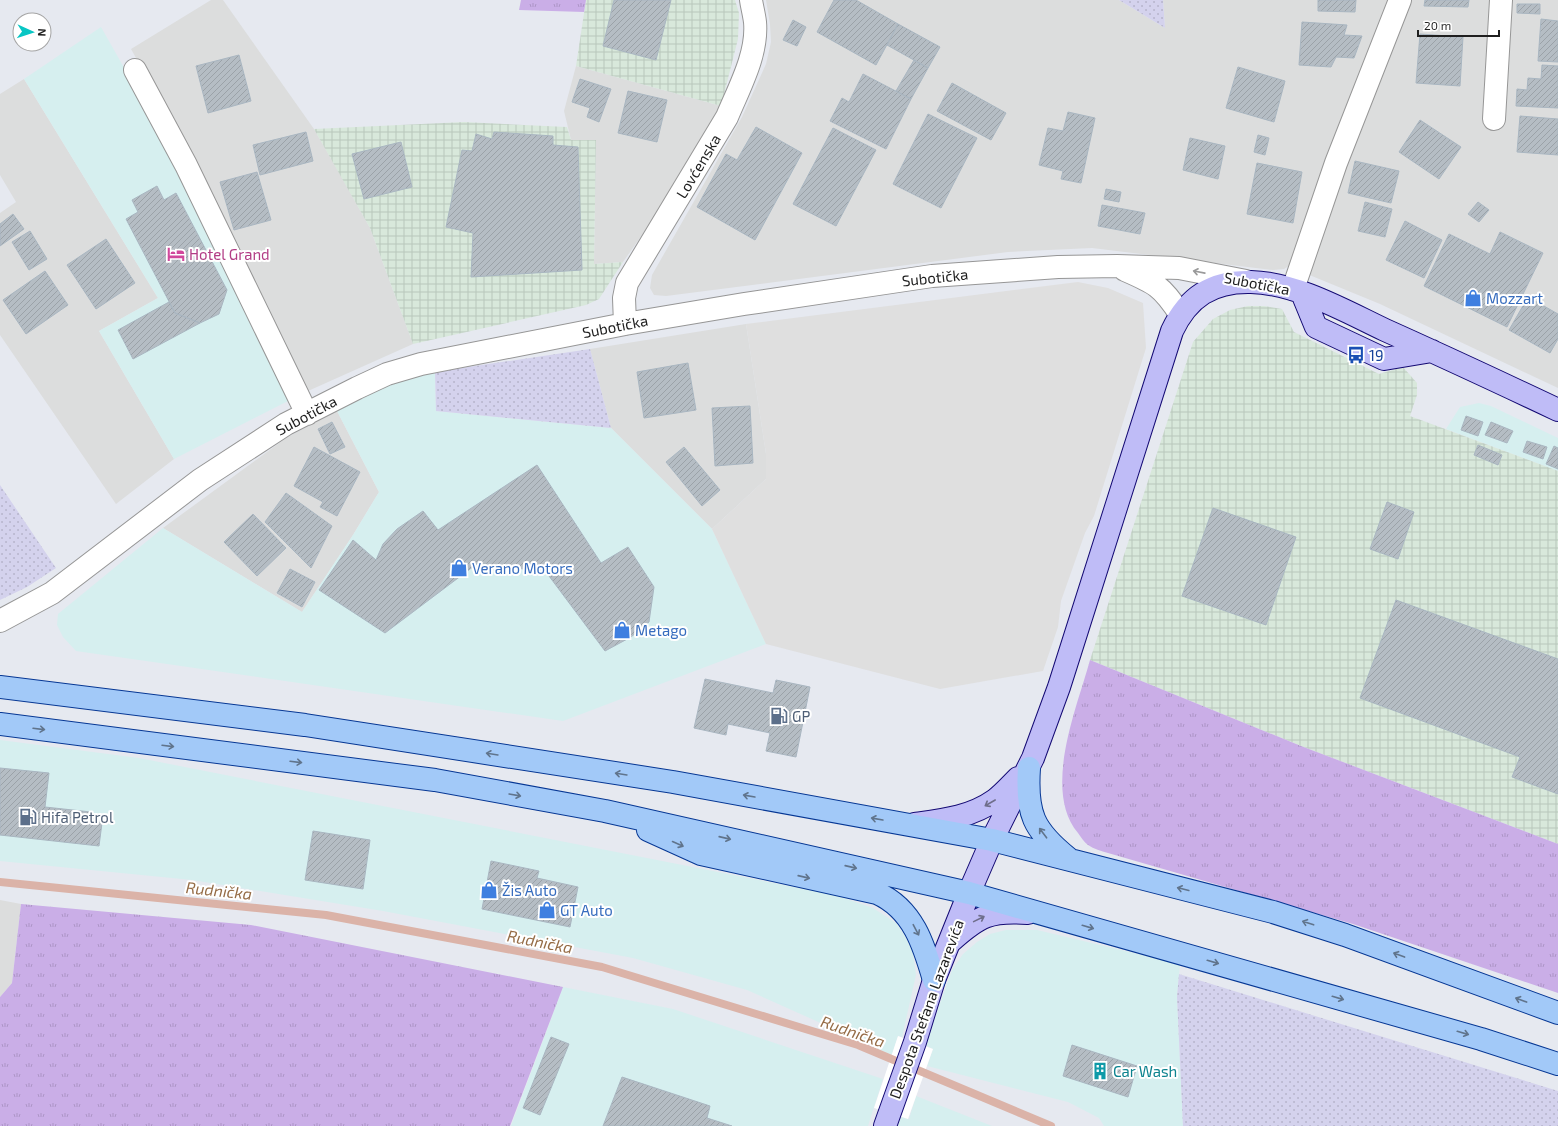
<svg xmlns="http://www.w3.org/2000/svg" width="1558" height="1126" font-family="'Exo 2',sans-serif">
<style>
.residential{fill:#dcdddd}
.commercial{fill:#d6efef}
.industrial{fill:url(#industrial-grid)}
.farmland{fill:url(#farmland-dots)}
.grass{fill:url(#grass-tufts)}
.parking{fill:#dfdfdf}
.pier{fill:#fff}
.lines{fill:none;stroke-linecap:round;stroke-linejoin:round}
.stream{stroke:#dbb3a8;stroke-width:8}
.building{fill:url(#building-hatch);stroke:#a9b6c1}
.street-casing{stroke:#969696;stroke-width:24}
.secondary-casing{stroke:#130973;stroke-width:24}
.primary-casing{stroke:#063794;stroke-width:24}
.street{stroke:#fff;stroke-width:22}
.secondary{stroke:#bfbcf7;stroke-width:22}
.primary{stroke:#a2c9f8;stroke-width:22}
.oneway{stroke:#9a9a9a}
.oneway2{stroke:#60748c}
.oneway3{stroke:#6f6e8b}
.labels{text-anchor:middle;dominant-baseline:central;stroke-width:4;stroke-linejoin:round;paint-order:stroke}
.street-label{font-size:15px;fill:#1f1f1f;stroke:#fff}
.hotel-label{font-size:15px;fill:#b23c85;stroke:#fff;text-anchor:start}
.shop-label{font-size:15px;fill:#366cbe;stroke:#fff;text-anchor:start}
.transit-label{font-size:15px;fill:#164399;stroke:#fff;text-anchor:start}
.service-label{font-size:15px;fill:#4e5e75;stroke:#fff;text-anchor:start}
.culture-label{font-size:15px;fill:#0d838f;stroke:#fff;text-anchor:start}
.water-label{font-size:16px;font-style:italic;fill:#956c46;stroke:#fff}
</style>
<defs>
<pattern id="industrial-grid" width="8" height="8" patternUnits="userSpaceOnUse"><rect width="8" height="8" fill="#d8e8db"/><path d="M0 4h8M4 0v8" fill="none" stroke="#b9c7bc"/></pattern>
<pattern id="farmland-dots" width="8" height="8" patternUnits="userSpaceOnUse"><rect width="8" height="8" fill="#d4d2ed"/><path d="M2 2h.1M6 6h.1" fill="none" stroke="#b6b4cb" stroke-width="1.8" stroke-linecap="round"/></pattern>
<pattern id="grass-tufts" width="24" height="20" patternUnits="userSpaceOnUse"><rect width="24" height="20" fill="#caaee7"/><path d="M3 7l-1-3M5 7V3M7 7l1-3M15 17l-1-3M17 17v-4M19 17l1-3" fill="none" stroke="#ad95c6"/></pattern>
<pattern id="building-hatch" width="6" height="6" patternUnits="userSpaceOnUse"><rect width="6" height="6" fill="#b5bdc4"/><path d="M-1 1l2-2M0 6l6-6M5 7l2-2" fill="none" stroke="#9ba2a8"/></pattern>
</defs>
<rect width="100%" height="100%" fill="#e6e9f0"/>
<path class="residential" d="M211,0H223L314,129L340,174L370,228L413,344L308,391L190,154L131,49Z
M766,0H1119L1165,28L1163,0H1389L1340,122L1289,266L1284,269L1273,270L1092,248L1008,252L666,296L654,295L650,288L652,275L742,117L766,64L771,42L770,24Z
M1407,0H1558V388L1380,304L1307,274Z
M576,66L721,106L671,194L623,262L594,264L596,140H571L564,111Z
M24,79L158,298L99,331L174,459L116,504L0,335V213L16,202L0,175V94Z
M746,324L766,454V479L712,529L611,428L590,349Z
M337,411L379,492L353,535L302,612L163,528L286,438Z
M0,900L21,904L12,983L0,997Z"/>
<path class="commercial" d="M101,27L191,186L292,399L174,459L99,331L158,298L24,79Z
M435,372L436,411L611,428L712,529L766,644L563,721L76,651L63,637L57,625L58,614L163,528L302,612L353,535L379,492L337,411L405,377Z
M1479,403L1491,406L1558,438V471L1446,429L1460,407Z
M0,740L139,758L835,895L873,908L896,923L905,936L913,953L916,975L902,1037L898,1036L892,1055L747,990L633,958L383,911L192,880L0,861Z
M1006,930H1037L1180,964L1177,997L1183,1126H1104L1099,1118L1068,1102L927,1066L933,1049L925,1045L952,970L963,954L977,942L990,934Z
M563,987L673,1009L883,1079L868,1126H511Z
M916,1096L992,1126H897L901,1117L909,1119Z"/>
<path class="industrial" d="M586,0H735L739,13L738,39L721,106L576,66Z
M464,122L567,127L571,140H596L594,264L623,262L599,299L586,305L413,344L370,228L314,129Z
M1248,306H1264L1282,309L1294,332L1379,374L1403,367L1417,383V395L1410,416L1558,471V844L1301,746L1090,660L1193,342L1213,319L1230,310Z"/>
<path class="farmland" d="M1119,0H1163L1165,28Z
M590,349L611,428L436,411L435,372Z
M0,485L56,568L27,587L0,600Z
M1179,974L1558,1091V1126H1183L1177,997Z"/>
<path class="grass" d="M521,0H586L584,12L519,10Z
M1090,660L1301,746L1558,844V993L1353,924L1108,853C1101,851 1094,849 1088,845C1084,842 1081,837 1078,833C1042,790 1077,708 1090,660Z
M21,904L251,925L563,987L510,1126H0V997L12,983Z"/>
<path class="parking" d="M1078,282L1108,288L1143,303L1146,348L1094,516L1085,533L1061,601L1058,627L1043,671L940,689L766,644L712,529L766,479V454L746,324Z"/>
<path class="pier" d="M898,1036L933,1049L908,1119L874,1108Z"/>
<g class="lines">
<path class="stream" d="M0,882L326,915L602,967L858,1045L1051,1126"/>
</g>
<path class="building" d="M614,0H671L656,60L603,46Z
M834,0H856L898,24L876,65L817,32Z
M1318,0H1356L1355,12L1318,11Z
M1425,0H1469L1468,7L1424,6Z
M1517,4H1540V14L1517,13Z
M1541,19L1558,21V62L1538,61Z
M793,20L806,27L797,46L783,40Z
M1302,22L1347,25L1344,35L1362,36L1354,58L1336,57L1331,67L1299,65Z
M898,24L940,47L928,68L887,45Z
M1420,34L1463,37L1460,86L1416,83Z
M239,55L251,101L208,113L196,66Z
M914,60L928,68L911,99L896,91Z
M1542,65L1558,66V108L1516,106L1517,89L1527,90L1528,78L1541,79Z
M1238,67L1285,81L1274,122L1226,108Z
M863,74L911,99L886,149L830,121L842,98L849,102Z
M580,79L611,89L599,122L587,117L590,108L572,102Z
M952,83L1006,113L991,140L937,111Z
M628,91L667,100L657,142L618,133Z
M1068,112L1095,118L1081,183L1061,179L1063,171L1039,165L1048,128L1063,131Z
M928,114L977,138L941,208L893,184Z
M1520,116L1558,119V155L1517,152Z
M1420,120L1461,147L1439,179L1399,152Z
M756,127L802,153L755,240L697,207L726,154L737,160Z
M833,128L876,150L836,226L793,204Z
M306,132L313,161L260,175L253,145Z
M494,132L553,136V145L578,147L582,270L471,277L473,233L446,227L462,150L472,151L476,134L492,139Z
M1258,135L1269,138L1265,155L1254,152Z
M1190,138L1225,146L1218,179L1183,170Z
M401,142L412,187L364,199L352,154Z
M1355,161L1399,171L1391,203L1348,193Z
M1257,163L1302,172L1293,223L1247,214Z
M257,172L271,220L234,230L220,182Z
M157,186L164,200L176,193L227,290L219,314L200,323L175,313L126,219L138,212L132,200Z
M1106,189L1121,192L1119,202L1104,199Z
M1365,202L1392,209L1385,237L1358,231Z
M1478,202L1489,210L1479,222L1468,214Z
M1102,205L1145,213L1140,234L1098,226Z
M13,214L24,229L0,246V224Z
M1405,221L1442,240L1424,278L1386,260Z
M30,231L47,259L29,270L12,242Z
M1500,232L1543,253L1507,327L1424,286L1449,234L1490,254Z
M106,239L135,283L96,309L67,265Z
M45,271L68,305L26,334L3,300Z
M1528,297L1558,314V339L1550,353L1509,330Z
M169,302L175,313L200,323L133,359L118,330Z
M688,363L696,410L644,418L637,372Z
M750,406L753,463L715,466L712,408Z
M1466,416L1483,422L1478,436L1461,430Z
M332,422L345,447L330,454L318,429Z
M1491,422L1513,431L1507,443L1485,435Z
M1527,441L1547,447L1543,459L1523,452Z
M1478,445L1502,455L1498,465L1474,455Z
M1554,446L1558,448V469L1546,464Z
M314,447L360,472L337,516L320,507L323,502L294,486Z
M684,447L720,490L702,506L666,462Z
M537,465L601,563L628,547L654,587L649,622L631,637L605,651L546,572L478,563L385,633L319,590L353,540L376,560L383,544L397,529L423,511L438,530Z
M286,493L332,526L311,568L265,522Z
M1387,502L1414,512L1398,559L1370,549Z
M1213,508L1296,537L1266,625L1182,596Z
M253,514L286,548L257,576L224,542Z
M290,569L315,582L302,607L277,593Z
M1396,600L1558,659V794L1512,777L1520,757L1360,698Z
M705,679L773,693L776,680L810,687L796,757L766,751L770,733L728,724L726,735L694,728Z
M0,768L49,773L45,807L91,812L102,823L99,846L0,835Z
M313,831L370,840L363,889L305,880Z
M491,861L539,871L537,878L578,887L570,927L482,909Z
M551,1037L569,1044L540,1115L523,1108Z
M1072,1045L1137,1066L1128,1097L1063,1076Z
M622,1077L710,1106L707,1118L732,1126H603Z"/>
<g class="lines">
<g class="street-casing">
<path id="street" d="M135,70L186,165L307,414
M1494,119L1501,0
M1125,270C1155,283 1162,286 1180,314
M1293,289L1336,163L1400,0
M625,324L624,298L627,283L727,117C739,88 758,54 755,22C754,14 752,7 751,0
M0,621L52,593L200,480L286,424L357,388L387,374L421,364L625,324L744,304L932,276L1058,267L1117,266L1179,268L1246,281"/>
</g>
<g class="secondary-casing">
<path id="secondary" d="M1302,293L1316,327L1384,359L1432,351
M915,824C944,820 971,817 995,800C1003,794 1011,785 1018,778
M951,941C979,916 990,910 1028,913
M885,1126L915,1042L934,980L969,893L992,840L1033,758L1059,687L1172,331C1188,297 1212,281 1251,282C1296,283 1345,311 1385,330C1443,356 1501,383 1558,410"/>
</g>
<g class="primary-casing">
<path id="primary" d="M0,687L305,725L673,782L992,840L1273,912L1345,935L1558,1013
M0,724L435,780L605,811L969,893L1481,1039L1558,1064
M1029,768C1026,813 1033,830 1068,858
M648,830L701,854L877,893C913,909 924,945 934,980"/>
</g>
<use href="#street" class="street"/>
<use href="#secondary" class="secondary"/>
<use href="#primary" class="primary"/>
</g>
<defs><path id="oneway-shaft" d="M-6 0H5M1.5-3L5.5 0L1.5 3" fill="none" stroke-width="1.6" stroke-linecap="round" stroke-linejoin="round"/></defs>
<use class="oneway" href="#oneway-shaft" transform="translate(1199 272) rotate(-169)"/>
<g class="oneway2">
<use href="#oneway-shaft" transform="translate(39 729) rotate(7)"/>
<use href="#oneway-shaft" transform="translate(168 746) rotate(7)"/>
<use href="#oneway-shaft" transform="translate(492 754) rotate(-171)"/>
<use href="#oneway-shaft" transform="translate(296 762) rotate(7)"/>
<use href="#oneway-shaft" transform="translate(621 774) rotate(-171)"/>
<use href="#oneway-shaft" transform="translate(515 795) rotate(10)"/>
<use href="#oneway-shaft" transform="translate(749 796) rotate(-170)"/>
<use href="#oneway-shaft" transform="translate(877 819) rotate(-170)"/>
<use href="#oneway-shaft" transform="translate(1043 833) rotate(-127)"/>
<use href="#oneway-shaft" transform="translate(725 838) rotate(13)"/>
<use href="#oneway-shaft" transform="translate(678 844) rotate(24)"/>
<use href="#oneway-shaft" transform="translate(851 867) rotate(13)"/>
<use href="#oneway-shaft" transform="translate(804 877) rotate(13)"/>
<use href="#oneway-shaft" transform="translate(1183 889) rotate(-166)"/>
<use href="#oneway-shaft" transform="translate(1308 923) rotate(-162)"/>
<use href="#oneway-shaft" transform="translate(1088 927) rotate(16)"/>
<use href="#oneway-shaft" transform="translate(916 930) rotate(62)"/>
<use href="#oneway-shaft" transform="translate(1399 955) rotate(-160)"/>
<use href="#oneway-shaft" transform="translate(1213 962) rotate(16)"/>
<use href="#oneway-shaft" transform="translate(1338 998) rotate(16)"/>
<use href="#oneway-shaft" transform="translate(1521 1000) rotate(-160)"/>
<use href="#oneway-shaft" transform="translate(1463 1033) rotate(16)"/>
</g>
<g class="oneway3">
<use href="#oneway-shaft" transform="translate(990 803) rotate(150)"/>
<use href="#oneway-shaft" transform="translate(979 919) rotate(-26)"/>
</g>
<defs>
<g id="hotel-bare" transform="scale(1.38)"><path d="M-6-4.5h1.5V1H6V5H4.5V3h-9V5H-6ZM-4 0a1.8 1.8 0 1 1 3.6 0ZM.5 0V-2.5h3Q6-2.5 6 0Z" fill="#d1479c" stroke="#fff" stroke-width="2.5" paint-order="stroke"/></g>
<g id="shop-bare" transform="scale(1.38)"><path d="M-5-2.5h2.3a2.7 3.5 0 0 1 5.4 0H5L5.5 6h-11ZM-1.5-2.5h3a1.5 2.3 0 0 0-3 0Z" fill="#3f7fe0" stroke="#fff" stroke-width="2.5" paint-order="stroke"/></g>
<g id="bus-bare" transform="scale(1.38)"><path d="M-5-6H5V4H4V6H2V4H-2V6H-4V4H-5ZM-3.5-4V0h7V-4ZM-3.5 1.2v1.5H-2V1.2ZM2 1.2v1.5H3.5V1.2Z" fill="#1a4fb4" stroke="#fff" stroke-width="2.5" paint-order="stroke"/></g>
<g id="fuel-bare" transform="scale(1.38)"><path d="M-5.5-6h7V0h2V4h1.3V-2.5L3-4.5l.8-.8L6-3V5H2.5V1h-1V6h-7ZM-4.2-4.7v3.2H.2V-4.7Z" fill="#5c6f8a" stroke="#fff" stroke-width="2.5" paint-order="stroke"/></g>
<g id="building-bare" transform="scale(1.38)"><path d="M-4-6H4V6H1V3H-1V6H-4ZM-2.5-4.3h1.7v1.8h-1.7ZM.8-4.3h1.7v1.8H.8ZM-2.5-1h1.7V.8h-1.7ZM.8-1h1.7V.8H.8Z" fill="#0f9aa8" stroke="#fff" stroke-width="2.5" paint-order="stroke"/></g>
</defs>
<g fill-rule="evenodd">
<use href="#hotel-bare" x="176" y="254"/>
<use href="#shop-bare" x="1473" y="298"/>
<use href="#bus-bare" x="1356" y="355"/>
<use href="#shop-bare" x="459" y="568"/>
<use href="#shop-bare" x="622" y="630"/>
<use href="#fuel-bare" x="779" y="716"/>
<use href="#fuel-bare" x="28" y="817"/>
<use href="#shop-bare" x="489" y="890"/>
<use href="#shop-bare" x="547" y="910"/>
<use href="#building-bare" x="1100" y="1071"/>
</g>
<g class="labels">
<g class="street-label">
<text transform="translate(698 166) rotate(-59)">Lovćenska</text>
<text transform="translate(935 277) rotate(-6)">Subotička</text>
<text transform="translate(1257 283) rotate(11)">Subotička</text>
<text transform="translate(615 326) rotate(-11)">Subotička</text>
<text transform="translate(306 415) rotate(-28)">Subotička</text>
<text transform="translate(926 1009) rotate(-70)">Despota Stefana Lazarevića</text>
</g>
<g class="hotel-label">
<text x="189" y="254">Hotel Grand</text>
</g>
<g class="shop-label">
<text x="1486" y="298">Mozzart</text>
<text x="472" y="568">Verano Motors</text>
<text x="635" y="630">Metago</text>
<text x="502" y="890">Žis Auto</text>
<text x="560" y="910">GT Auto</text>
</g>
<g class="transit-label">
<text x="1369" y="355">19</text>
</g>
<g class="service-label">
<text x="792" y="716">GP</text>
<text x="41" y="817">Hifa Petrol</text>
</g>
<g class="culture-label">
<text x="1113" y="1071">Car Wash</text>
</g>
<g class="water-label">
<text transform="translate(219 890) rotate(6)">Rudnička</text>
<text transform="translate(540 941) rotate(11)">Rudnička</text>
<text transform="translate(853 1031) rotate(19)">Rudnička</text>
</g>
</g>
<g transform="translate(32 32) rotate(93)"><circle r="19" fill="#ffffff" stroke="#a5a5a5"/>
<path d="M0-3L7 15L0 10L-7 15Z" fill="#08c6c4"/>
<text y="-6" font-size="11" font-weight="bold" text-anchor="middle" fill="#1f1f1f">N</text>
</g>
<path d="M1418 30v6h81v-6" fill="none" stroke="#1f1f1f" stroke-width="2"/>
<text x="1424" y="30" font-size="12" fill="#1f1f1f" stroke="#ffffff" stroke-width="3" paint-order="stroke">20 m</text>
</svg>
